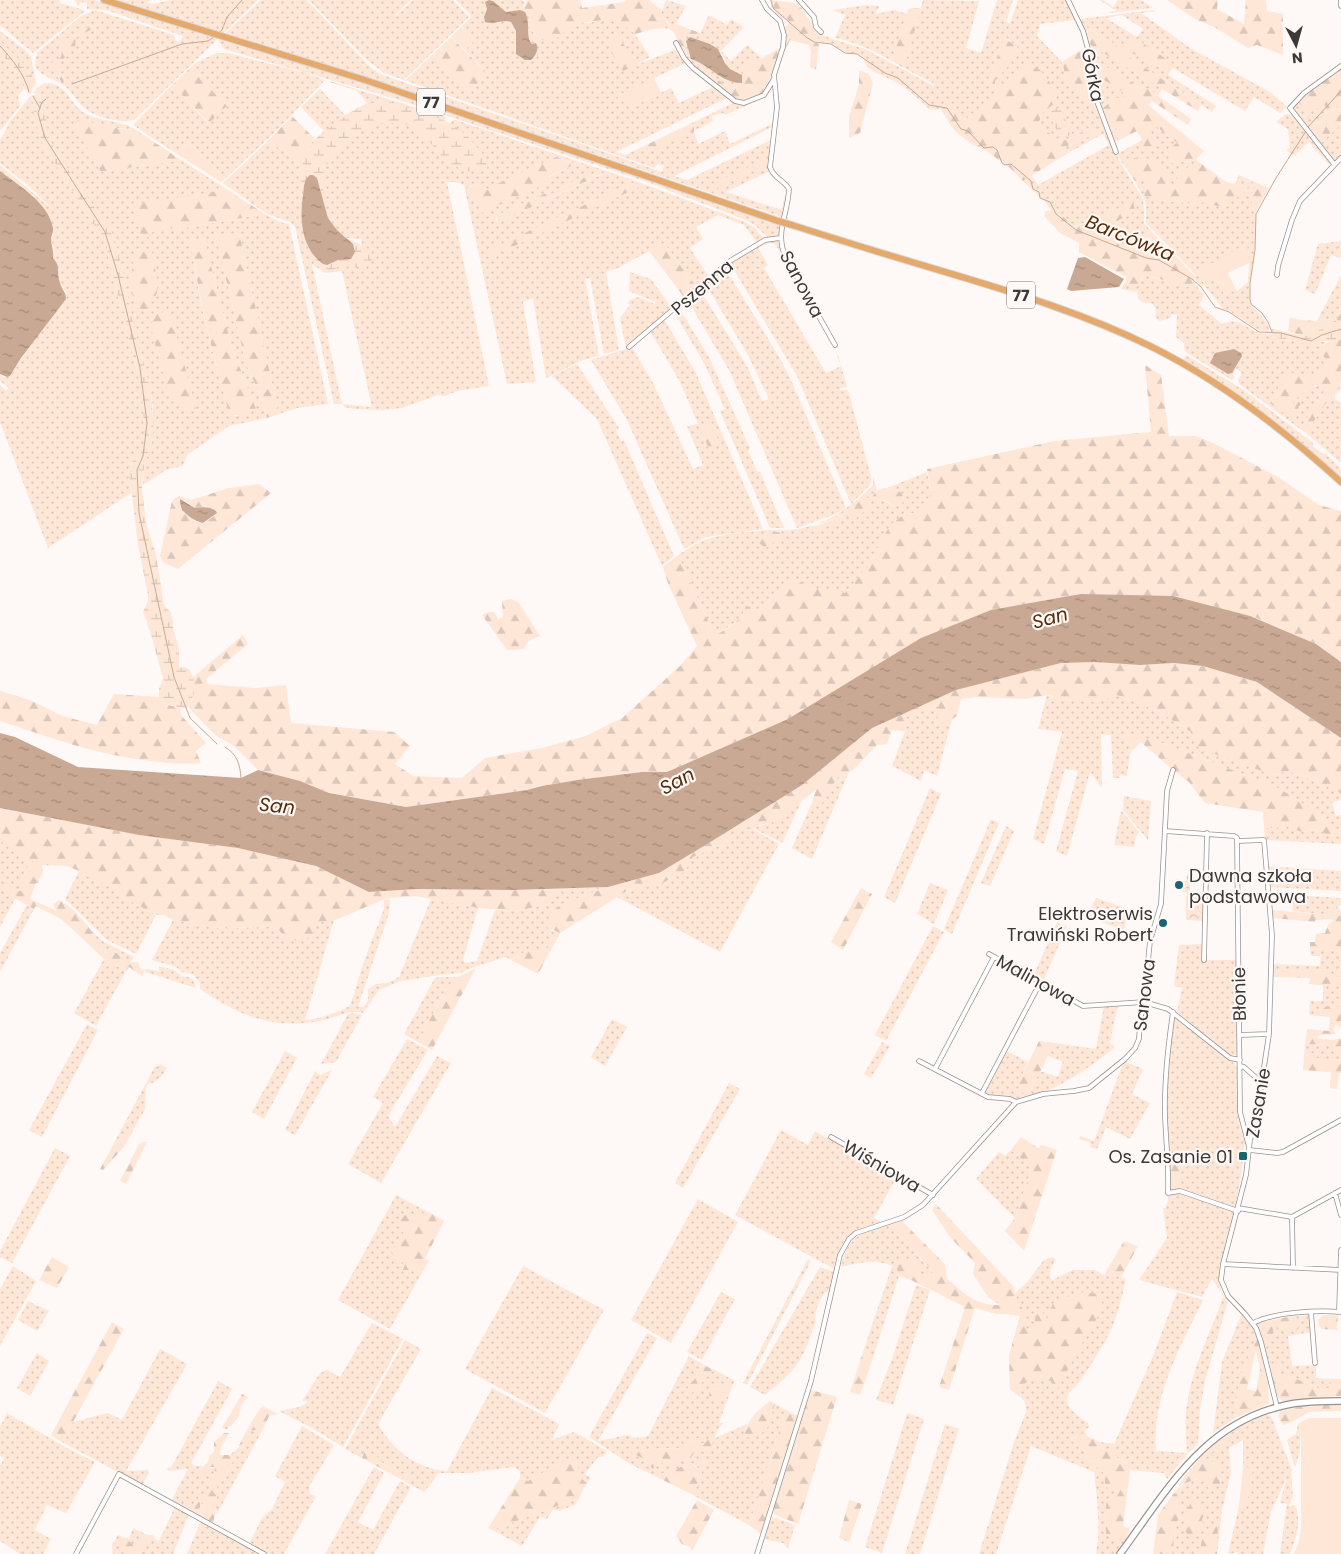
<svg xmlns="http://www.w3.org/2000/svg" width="1341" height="1554" font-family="Poppins,sans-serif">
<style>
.grass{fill:url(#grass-dots);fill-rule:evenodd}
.forest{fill:url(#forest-firs);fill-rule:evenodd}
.wetland{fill:url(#wetland-marsh)}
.park{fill:url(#park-crowns)}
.garden{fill:#fee7d7}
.water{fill:url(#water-ripples)}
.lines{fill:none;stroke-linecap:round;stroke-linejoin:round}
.stream{stroke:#c9a994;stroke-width:1}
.street-casing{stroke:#979391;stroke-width:5.5}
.secondary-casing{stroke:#979391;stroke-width:8}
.primary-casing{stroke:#d8d7d7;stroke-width:8}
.street{stroke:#fff;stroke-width:4}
.secondary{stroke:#fff;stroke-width:5.5}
.primary{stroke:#e6a96c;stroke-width:6}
.primary-bridge-casing{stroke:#d8d7d7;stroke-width:8;stroke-linecap:butt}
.primary-bridge{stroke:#e6a96c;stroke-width:6}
.poi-dot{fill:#1a666e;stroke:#fef9f6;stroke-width:2}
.labels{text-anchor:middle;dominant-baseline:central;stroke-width:4.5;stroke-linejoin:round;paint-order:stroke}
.shield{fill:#fef9f6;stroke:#757370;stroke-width:1}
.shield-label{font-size:16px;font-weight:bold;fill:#3a3937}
.street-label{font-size:18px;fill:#3a3937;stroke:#fef9f6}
.poi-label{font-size:18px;fill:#3a3937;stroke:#fef9f6;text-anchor:end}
.water-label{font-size:19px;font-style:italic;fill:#572c08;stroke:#fef9f6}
</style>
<defs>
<pattern id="grass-dots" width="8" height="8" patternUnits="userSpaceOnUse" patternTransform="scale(1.25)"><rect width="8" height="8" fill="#fee7d7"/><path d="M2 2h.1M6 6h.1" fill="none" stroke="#dac7b9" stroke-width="1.8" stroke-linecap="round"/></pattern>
<pattern id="forest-firs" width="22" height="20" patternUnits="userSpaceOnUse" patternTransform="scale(1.25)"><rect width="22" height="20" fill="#fee7d7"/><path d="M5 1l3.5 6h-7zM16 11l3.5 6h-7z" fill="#dac7b9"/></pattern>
<pattern id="wetland-marsh" width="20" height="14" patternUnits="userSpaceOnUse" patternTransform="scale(1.25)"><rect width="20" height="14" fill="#fee7d7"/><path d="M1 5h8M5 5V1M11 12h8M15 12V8" fill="none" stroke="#dac7b9"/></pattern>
<pattern id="park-crowns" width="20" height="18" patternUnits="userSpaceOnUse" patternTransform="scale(1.25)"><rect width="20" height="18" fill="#fee7d7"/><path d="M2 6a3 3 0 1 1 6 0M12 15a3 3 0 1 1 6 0" fill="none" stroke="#dac7b9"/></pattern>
<pattern id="water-ripples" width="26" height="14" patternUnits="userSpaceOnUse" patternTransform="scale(1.25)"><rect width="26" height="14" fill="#c9a994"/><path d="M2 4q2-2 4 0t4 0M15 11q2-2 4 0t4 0" fill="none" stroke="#a48b7a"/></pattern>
</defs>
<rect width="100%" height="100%" fill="#fef9f6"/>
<path class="grass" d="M0,0H59L60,3L84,10V12L33,53L0,25Z
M73,0H94L209,36L214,31L113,0H152L147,2L152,4L172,0H258L135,119C125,125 96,117 87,110C79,104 73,94 66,87C57,80 42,77 36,68C34,63 36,58 37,53L81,16L95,10L174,35L175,40L180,42L183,36L106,10L87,9V3L81,2L79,6L77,5L76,1ZM97,23V27L76,37L74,46L58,65L59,72L64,80L63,84L49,65L61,57L62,50L59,43Z
M261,0H307L370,67L380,74L662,172L664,166L658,164L654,168L384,73L367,60L309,0H411L395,15L396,16L413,0H453L469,17L405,79L406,80L433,54L470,92L488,74L465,50L474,41L461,27L470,19L471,15L456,0H489L485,2L487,9L484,17L495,23L507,21L511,22L516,31L515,51L536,43L532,44C525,36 530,24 526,14L520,10L506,12L491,0H522L525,2L523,7L530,18L534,38L577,22L590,23L602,19L616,18L635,34L650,57L636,65L677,49L690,66L686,63L617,96L626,100L630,108L671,88L679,103L715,86L729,97L616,152L625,155L642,147L654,149L693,125L690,124L735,102L759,98L743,108L742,107L725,115L724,113L712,116L713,121L694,131L698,144L725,131L730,144L774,123V126L674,176L687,180L771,140L769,161L767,163L769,164L770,171L726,192L779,209L782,208L785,196L786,197L779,235L767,237L755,225L746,220L644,181L396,99L224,49L218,40ZM226,34L382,82L776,215L780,217L779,224L381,88L221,40Z
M666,0L686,6L673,29L661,14Z
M923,0L979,1L966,48L981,53L997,0H1013L1006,21L1010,24L1018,0H1067L1069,3L1086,41L1084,42L1076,20L1040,24L1037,36L1062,62L1068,85L1095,98L1119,160L1143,199L1144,207V223L1151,231L1122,248L1113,239L1109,225L1098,218L1073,227L1056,210H1051C1047,202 1030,188 1023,181L1028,179L1031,175L1038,185L1109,145L1103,134L1068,153L1063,148L1097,133L1090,127C1080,133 1068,144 1056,139L1055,136L1037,126L1043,112L1054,104L1019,68L1002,88L995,84V81L1019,53L1010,40L1004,37L988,84L996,89L995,100L973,113L965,120L947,106L937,110L929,109C918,98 907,88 894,81C883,75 870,73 864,62L866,59L858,54H849L830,43L814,41L817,39L819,33L832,39L865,49L934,86V84L904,68Z
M1100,0H1103L1113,7L1118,0H1141L1153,8L1100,14L1116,11Z
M866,5L879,6L876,14L894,10L907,14L892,61C874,51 856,42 835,38L845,15L833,10Z
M1154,10L1156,11L1141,13L1190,48L1270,92L1287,107L1280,113L1254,97L1245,111L1173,68L1168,75L1216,106L1212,112L1129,57L1132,53L1166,71L1171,63L1134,38L1121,48L1081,24L1079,19ZM1122,15L1143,29L1137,37L1106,18Z
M709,15L727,25L731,19L744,27L721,51L731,61L747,45L762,58L755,59L744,77V82C733,91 724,84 714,77L712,81L694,68L683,56L687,53L684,44L686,36H699ZM710,44C713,46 717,48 720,51C729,63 723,68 741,74V83C719,80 710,66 692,59Z
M0,31L25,50L31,57L36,83L30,94L27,92L34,81L0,41Z
M1089,44L1162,88L1158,96L1148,89L1136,86L1127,79L1091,59Z
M217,53H228L305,73L325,80L276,131L225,179L188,142L177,154L133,125L172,85L208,123L227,106L190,68L197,62Z
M0,54C12,63 20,75 24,89L18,96L20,106L0,131Z
M1102,78L1128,96L1115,138L1125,137L1113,143L1098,101L1093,80Z
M330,81L446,117L445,122L451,123L453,120H456L630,179L745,222L755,228L763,238L757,244L722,266L737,254L757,243L744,225L718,215L696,227L703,239L690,248L709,277L626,348L620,318L630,305L628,303L630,300L638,297L655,304L656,302L629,291L630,272L651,279L672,308L696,287L664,243L618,268L606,272L619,350L604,354L590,278L585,279L599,356L583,360L546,378L533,298L523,302L536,382L507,384L464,185L456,182H447L489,386L457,391L445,396L438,395L402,408L383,410L354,409L345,407L342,404H334L295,227L290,222L267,214L223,183L268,141L288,154L300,164L303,163L311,143L324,131L301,107L320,89L345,115L367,103L356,90L329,82ZM556,157L576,164L549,177L551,181L482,213L468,187L483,185V190L486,191L493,190L498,184ZM599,172L603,174L498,223L496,220V216L544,194L554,193L573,182ZM310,175H313L317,178L328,218L337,230L347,238L361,239L362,246L351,241C356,247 356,253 351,259L338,260L327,265L323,264C302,248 299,220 303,196C304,188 303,180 310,175ZM631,183L640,186L489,257L488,251ZM312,264L325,273L342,271L372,407L342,404Z
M47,83C67,84 69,102 83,112C99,123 121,119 136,130L101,126L88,121L101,172L181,160L228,190L203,195L156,229L184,228L265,214L280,222L289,224L328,404L297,408L279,414L239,233L216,236L246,364L257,388L267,418L229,426L187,455L183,466L166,470L143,485L144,466L153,438V407L151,392L133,322L118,250L112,233L56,152L48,136L40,96L38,93H33L42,84ZM204,238L232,348L256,409L236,416L230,415C214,358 197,299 191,240Z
M31,95L43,144L102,238L108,252L109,263L142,390L145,446L143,451L130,464L131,493L48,548L0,422V385L6,391L9,388L0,381V374L3,377L10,376L66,292L59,282V269L53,258L54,248L51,240L54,230L41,204L0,171V165L53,210L28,185L0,163V140L8,126V124Z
M1302,98L1299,103L1320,107L1325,103L1339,105L1337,108L1327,112L1321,122C1313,124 1293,121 1294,109C1294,105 1299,101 1302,98Z
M1286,114L1292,115L1328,158L1330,166L1309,142L1294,156L1286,150L1290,148L1288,129L1276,122Z
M1152,123L1177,143L1165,151L1172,163L1194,161L1196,159L1199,162L1176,174L1179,181V186L1171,189L1168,184L1141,163L1138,157L1122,163L1117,154L1142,140L1149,124Z
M1341,124V156L1334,160L1320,144Z
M1239,175L1253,181C1252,192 1249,201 1256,211C1255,226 1256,242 1254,258C1252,272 1247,286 1250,300C1252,311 1267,316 1270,332L1258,330L1231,312L1224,310L1204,285L1201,287L1195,279L1196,277L1194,273L1146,223V203L1135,181L1151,179L1152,182L1145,197H1155L1158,200L1198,204L1204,201L1220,207L1248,187L1235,184ZM1249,263L1248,282L1237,291L1235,288L1224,294L1216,279L1199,277V275Z
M778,240L782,254L774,243H769L758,248L768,265L764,268L826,373L841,366L832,340L839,358L847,387L840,388V390H848L872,480L869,486L851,504L797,376L730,263L766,241Z
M1341,241V258L1331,255L1315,294L1305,290L1318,244Z
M724,266L778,355L791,380L846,508L836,514L797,528L730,372L687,299L699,288L748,368L762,401L769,399L749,357L705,283Z
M1143,275C1160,278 1172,285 1190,287L1193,281L1204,296L1199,305L1222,324C1240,316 1246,329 1260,333C1263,334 1268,334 1272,334V337L1289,341L1326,342L1323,345L1325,358L1334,359C1327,363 1320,371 1314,374C1309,376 1307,374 1303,379L1288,371L1279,380L1278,389L1270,403L1293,406V401C1304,391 1312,386 1326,383L1327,392H1324L1300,429L1239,384L1238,380L1242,372L1236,369L1232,374L1235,377L1232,380L1187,353L1184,349V343L1176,337L1177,315L1172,314L1170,318L1159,321L1155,316C1157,311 1156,306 1151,303H1146L1139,300L1137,292L1121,289L1126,280L1127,284L1141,280Z
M1341,275V313L1336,320L1318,319Z
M678,306L709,357L750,448L748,451L757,471L760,472L784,528H770L720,411L725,409L705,365L673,310Z
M664,319L696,373L763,529L706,537L684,549L627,420L591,360L632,347L653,383L693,469L703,465L687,426L698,424L680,382L650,331Z
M1186,355L1245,391L1313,443V446L1323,454H1326L1341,469V478C1291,433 1240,395 1183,360Z
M577,364L619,428L616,430L621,441L624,440L674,556L662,566L597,419L552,376Z
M1341,383V390L1335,395V399L1341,403V463L1306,433L1330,397Z
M927,472L932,494L915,513L905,514L879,544L874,559L845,593L810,588L794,577L759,609L744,613L737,621L715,636L678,555C685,551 691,546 698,543C715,534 747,532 766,530C776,530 787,531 797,529C828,524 851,507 873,485V476L877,491L870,499L865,497L836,518L811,526C833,527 832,523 848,512L850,518L854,519L871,506L870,502C885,496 885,505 898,506L904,500L899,491L887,488Z
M1047,695L1063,700L1095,702L1117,695L1158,711L1191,732L1273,775L1288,771L1313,780L1321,786L1334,788L1341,794V800L1332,802L1336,817L1339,815H1341V844L1265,840L1264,828L1288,827L1303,832L1318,829L1337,832C1318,814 1298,798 1274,786L1157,741L1136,736L1123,735L1132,751L1130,753L1127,776L1120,775L1119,778H1113L1111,735L1101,734L1102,788L1090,772L1067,856L1056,851L1078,771L1065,769L1044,844L1033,839L1062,732L1038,729Z
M939,705L946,723L952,719L937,776L924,770L921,781L892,766L905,731L907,716Z
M849,772L812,859L792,848L811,805L822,803L838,777Z
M930,788L941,794L895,903L884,897Z
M1124,796L1151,801L1148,840L1123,810Z
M802,800L782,843L753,828L773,822Z
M1121,810L1139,832L1136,837L1134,847L1114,845Z
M991,819L999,823L952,934L944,929Z
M1006,826L1014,831L990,886L981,883Z
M749,827L779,844L720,952L617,897L626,892L684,872L693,857L718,845L728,833L738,828Z
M0,840L19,856L36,862L29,863L25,874L21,879L23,891L14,890L4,884L15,899L0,927Z
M1268,866L1341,871V891L1270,887Z
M79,871L93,880L111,886L121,896L156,915L136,954L107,940L65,899Z
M1187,874H1190V893H1203V921L1187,920L1186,918L1198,917L1191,894L1180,895L1186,894L1187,892H1183V883H1176V879H1180L1181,881H1186Z
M930,883L948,890L934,924L917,914Z
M608,887L564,903L551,931L560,933L558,937L552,938L549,947L539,952L526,951L511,960L506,957L474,967L461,973L439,975L401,981L379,990L363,1013C347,1009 334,1019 319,1021C270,1030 239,1015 200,989V983L193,974L181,972L176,967L152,960L173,920L217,928L270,927L278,929L282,935L314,927L321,922L334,920L305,1020C321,1019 335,1013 350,1006L365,958L384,909V900L390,898L389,913L358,1007H363L368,1001V989L376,984L387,983L399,977L431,899L478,908L463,960L466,963L477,961L495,910L516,911L550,904L555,889Z
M1294,895L1341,898V906L1337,907L1341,911V917L1335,911L1329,915L1292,911Z
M1096,898L1128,909L1124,931L1090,917V910Z
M27,905L34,909L0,972V953Z
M1057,922L1067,926L1043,982L1033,977Z
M85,925L104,942L134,957L130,962L113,951L105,953L99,949L94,935Z
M933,926L944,932L886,1041L875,1035Z
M1206,944L1207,960H1237L1238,1053L1235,1055H1230L1177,1012L1182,988L1174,986L1179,945Z
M1310,949L1331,950L1341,953V978L1330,975V972L1273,971V964L1320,966L1321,956H1311Z
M104,959L126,971L96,1026L74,1013Z
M159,966L174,970L181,976L189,977L194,980L196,988L145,972V969L159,971Z
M441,977H452L418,1042L404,1034L435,978Z
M1330,984H1341V1008L1327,1006L1321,1010L1320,1016L1309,1015L1310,1001H1323V985L1329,986Z
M1118,1005L1110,1043L1115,1047C1089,1069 1049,1096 1015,1100C1006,1101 992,1097 984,1094L1007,1051L1028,1062L1017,1086L1019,1087L1016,1094L1030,1091L1040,1071L1058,1077L1063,1062L1048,1056L1055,1043L1096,1049L1104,1006Z
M355,1013L362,1015L336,1062L321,1064L348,1014Z
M1174,1015L1234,1063L1238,1069L1239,1115L1240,1127L1245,1142L1241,1175L1235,1207L1180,1188L1177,1150L1172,1156L1173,1159L1170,1158L1166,1114L1167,1065Z
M612,1019L627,1027L605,1066L591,1057Z
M87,1024L98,1030L42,1137L29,1130Z
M407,1039L428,1050L388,1116L395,1127L437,1056L451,1063L381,1183L348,1164L383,1103L373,1097Z
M882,1042L890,1046L871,1078L864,1074Z
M1305,1044L1332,1045L1339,1054H1341V1060L1316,1058L1317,1053H1313L1304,1057Z
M285,1051L297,1058L264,1119L252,1112Z
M1124,1061L1143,1069L1132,1094L1150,1103L1130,1139L1106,1127L1097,1149L1090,1147L1091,1143L1079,1139L1080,1136L1094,1141Z
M160,1064L167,1068C162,1076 157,1083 148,1084L146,1087L145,1109L130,1136L126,1135L113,1145L154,1068Z
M332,1070L295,1135L285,1130L315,1071L320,1075Z
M729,1083L740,1089L683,1188L675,1183Z
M781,1130L808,1145L815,1131L897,1177L874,1218L881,1222C848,1232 843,1234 834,1269L735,1215Z
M55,1148L70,1156L12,1263L0,1257V1251Z
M1011,1150L1032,1168L1015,1218L976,1179L999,1152L1005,1156Z
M1179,1192L1190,1202L1192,1196L1233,1210L1235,1213C1231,1239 1214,1267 1222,1293L1212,1279L1202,1297L1139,1280L1167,1238L1163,1208H1166L1169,1195Z
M396,1195L432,1214L424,1217L417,1210V1217L400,1227L405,1236L400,1246L395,1248L394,1256L405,1264L404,1269L418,1270L422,1273L390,1329L338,1300Z
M698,1199L738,1222L671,1343L631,1320Z
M907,1219L897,1225L895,1232L932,1271L934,1280L895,1261L892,1266L897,1269L899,1276L872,1361L868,1351L863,1352L892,1266C875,1258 858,1263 841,1267C849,1228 873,1230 907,1219Z
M1052,1257L1056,1259L1050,1270V1277L1052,1280L1073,1270H1095L1104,1275L1118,1276L1126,1279C1121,1301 1116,1323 1105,1342C1096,1356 1087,1372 1077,1385C1075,1388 1068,1392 1067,1397C1065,1408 1080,1418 1088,1423L1089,1427L1079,1436L1071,1439L1075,1445L1085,1451L1087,1459L1105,1474V1485L1110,1490L1121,1489L1105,1514L1106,1535L1125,1542L1115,1554H1096C1101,1527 1097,1498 1094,1472L1031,1446L996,1554H979L1014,1442L1026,1412L1025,1402L1016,1392L1010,1389L1009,1356L1020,1316L1008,1314L1012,1296L1028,1281L1044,1260Z
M808,1259L811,1261L747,1385L743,1383Z
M13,1266L36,1281L0,1346V1289Z
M523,1266L604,1310L545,1413L465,1369Z
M820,1267L834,1272L830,1291L825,1292C820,1300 813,1312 816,1321C811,1333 808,1346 801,1358C793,1373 778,1384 765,1395L750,1387Z
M916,1285L930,1290L893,1405L876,1400L892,1359Z
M721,1292L735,1299L702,1360L687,1352Z
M1177,1292L1203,1300C1180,1348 1152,1395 1156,1451L1187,1453C1186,1435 1184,1416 1188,1399C1194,1363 1212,1329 1224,1295L1228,1301L1205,1381L1200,1409L1198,1444L1187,1454L1167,1479L1164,1473L1130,1470L1124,1460C1113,1459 1104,1451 1100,1442L1114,1444L1153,1356Z
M28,1301L49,1311L37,1331L18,1320Z
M1242,1313L1254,1329L1258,1338L1244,1365L1239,1384L1235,1418L1213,1433L1222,1362Z
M1310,1315L1312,1332L1288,1336L1292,1366L1316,1365V1378L1330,1379L1329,1388H1318L1292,1377L1283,1376L1278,1374L1272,1364L1270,1369L1262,1339L1264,1340L1276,1327L1295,1332L1296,1317L1292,1316Z
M372,1323L403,1339L343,1447L310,1427L279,1411L299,1407L307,1403V1401H302L320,1373L327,1370L340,1377Z
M647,1333L657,1338L598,1441L628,1435C633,1439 642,1438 648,1436L689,1356L701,1363L696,1377L692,1383L696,1390H701L700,1386C703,1379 709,1376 713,1369L735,1381L733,1384L723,1385L710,1390L721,1400L729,1396L719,1423H723L718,1429L715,1438L747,1424L745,1438L766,1431L775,1404L786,1410L749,1525L693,1495L706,1461L699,1469L692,1463L655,1476L630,1464L589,1437ZM698,1438L700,1443H705L709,1438L713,1442L695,1451L691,1458L664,1466L663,1462H657L648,1464L644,1459L632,1453L650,1449L680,1448Z
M405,1340L421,1349L378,1424C392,1449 416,1469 447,1471L492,1388L559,1424L552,1440L574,1432L607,1451L603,1457H598L585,1474L591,1478L587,1483C579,1478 578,1470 577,1461L562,1462L528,1481L520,1478V1471L513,1467L469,1473H439L424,1492L402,1480L411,1482L405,1475L391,1469L366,1451L362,1458L345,1449Z
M160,1349L187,1364L126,1471L148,1470L149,1473L142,1485L62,1442L73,1422L108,1413L122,1420Z
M37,1353L49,1361L30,1396L17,1388Z
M218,1381L232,1389L191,1463L195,1466H203L199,1470L215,1467L214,1477L210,1484C227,1486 226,1469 235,1459L229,1456C237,1449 247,1442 248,1431L263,1429L217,1514L215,1503L217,1497L212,1490L208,1496H199L197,1503L185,1508L197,1510L200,1502L203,1503L204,1506L199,1517L171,1501L188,1469L168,1471L167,1469L172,1466Z
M7,1413L65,1447L95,1462L66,1513L47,1505L35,1530L51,1539L43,1554H20L0,1541V1466L4,1458L0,1456V1427Z
M907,1413L924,1419L882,1553L865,1547Z
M1266,1415L1271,1416L1292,1470L1291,1472L1293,1497L1289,1506L1295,1505C1302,1520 1296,1540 1290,1554H1280L1287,1504L1280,1503L1287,1477L1271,1512L1263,1554H1237L1238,1552L1228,1554L1239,1506H1246L1253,1469L1243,1467V1440L1229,1448L1231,1472L1222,1511L1217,1554H1172L1176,1527L1182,1507L1177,1494L1174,1493C1179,1485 1192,1479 1202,1479L1211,1491C1216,1483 1211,1465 1205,1458L1230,1435L1223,1438L1243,1425Z
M1301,1422L1300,1451L1295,1468L1287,1440L1296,1434L1298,1424Z
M945,1424L959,1429L920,1554H905Z
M302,1426L334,1445L309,1487L310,1494L316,1496L284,1554H268L249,1544L262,1518L272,1509L285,1482L275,1476Z
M374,1467L384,1473L358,1522L373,1530L400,1481L411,1487L374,1554H325Z
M579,1498L575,1505L559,1511L553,1509L547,1519L540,1517L522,1546L492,1530Z
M175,1507L189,1514L173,1554H113L112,1545L118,1535L129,1539L133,1528L159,1541Z
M770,1516L795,1525L788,1548L783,1543L763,1539Z
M201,1521L261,1554H187Z"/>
<path class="forest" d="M527,0H580L582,8L624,2L626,0H649L662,10L661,14L672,29L676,24L700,33L699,36H686L684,44L687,53L683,56C680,49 677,39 674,33C667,22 645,32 635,34L616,18C602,19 591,23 577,22L552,42L534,38L530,18L524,8Z
M769,0L797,3L804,11L809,20L821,35L813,42L819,44L816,69L810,68V67L811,51L809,45L790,40L784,53V30L789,21L777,15Z
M1167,0H1218L1217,9L1244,24L1246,0H1266L1267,11L1283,14V55L1257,45L1248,48L1216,28L1195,19Z
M921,8L904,68L892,61L908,9Z
M97,22L99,26L97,27L76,37L75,46L58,65L59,72L64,80L63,84L49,65L61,57L62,50L59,43Z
M1081,24L1121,48L1134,37L1172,63L1166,71L1132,53L1129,57L1201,105L1198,111L1089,44Z
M618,35L636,65L623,71L609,48L610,43Z
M451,37L488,74L470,92L433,54Z
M1004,37L1019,49V53L995,81V84L1002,88L1019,68L1026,63C1041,65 1052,84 1057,97L1054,104L1043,112L1037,126L1055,136L1056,139C1068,144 1080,133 1090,127L1097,133L1063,148L1068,153L1023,181L1010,168L985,150L973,145L956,132L951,126L941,109L947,106L965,120L973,113L995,100L996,89L988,86V84Z
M782,47L766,91C741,112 732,97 712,81L714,77C724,84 733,91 744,81L742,70L755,59L762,58Z
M1081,50L1085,58L1096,61L1127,79L1136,86L1148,89L1191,119L1188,125L1152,101L1148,105L1204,151L1194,161L1172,163L1165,151L1177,143L1152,123L1149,124L1155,145L1148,150H1144L1141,148L1142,140L1137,131L1125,137L1115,138L1102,109L1114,99L1127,95L1101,78L1093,80L1095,98L1080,100L1078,90L1075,92L1068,85L1062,62Z
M190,68L227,106L209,123L172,85Z
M1341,69V124L1320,144L1299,119V115L1307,116L1314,124L1321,122L1327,112L1337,109L1338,105L1327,109L1324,104C1315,112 1307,114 1299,103L1302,98Z
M859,70L869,74L873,83L860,133L849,138V117L859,85Z
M292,116L315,139L311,143L303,163L300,164L288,154L268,141Z
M80,120L115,128L136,130L181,160L101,172L73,122Z
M690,124L694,126V131L654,150L642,147Z
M556,157L576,164L549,176L551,181L482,213L467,187L484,185V190H493L497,184Z
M1138,157L1141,162L1151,159L1169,176L1168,184L1171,189L1179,186V181L1176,174L1199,162L1226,182L1248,187L1243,194L1220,207L1204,202L1198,204L1158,200L1155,197H1145L1143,187L1152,183L1151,180L1135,181L1122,163Z
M599,172L604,173L498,223L496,216L544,194L554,193L573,182Z
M1253,181L1269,188L1256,211C1249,201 1252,192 1253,181Z
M631,183L641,186L489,258L487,251Z
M228,190L265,214L184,228L156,229L143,241L131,204Z
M1133,201L1135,211L1110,225L1122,226L1124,233L1114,240L1122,248L1151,231L1196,277L1190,287L1174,285L1158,278L1143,275L1138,284H1127L1126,277L1079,252V243L1060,233L1045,217V211L1056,210L1074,227L1098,218Z
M239,233L279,414L267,418L257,388L246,364L216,236Z
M204,238L232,348L256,409L249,413L230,416C214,358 198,299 191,240Z
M664,243L696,287L684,297L649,251Z
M143,249L152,251L158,284L157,293L146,311L136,308L130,285L135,251Z
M170,310L196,409L186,413L170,399L151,328L154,315Z
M1341,313V321L1336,320L1330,325L1324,326L1313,336L1306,337L1288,331L1290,317C1299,321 1307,319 1316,322L1318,319L1336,320Z
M1341,338V383L1330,397L1306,433L1300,429L1324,392H1327L1326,384L1320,386L1315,385L1310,392L1305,391L1293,401V406L1298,401L1302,403L1298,407L1295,415L1281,412L1270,403L1278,389L1279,379L1288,371L1303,379C1307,374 1310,376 1315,373C1321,370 1327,363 1333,359L1325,358L1321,353C1324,339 1330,343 1341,338Z
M1145,365L1161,375L1169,436H1196L1213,443L1278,477L1319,505L1341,511V662L1316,644L1254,617L788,719L667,772H642L577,780L542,786L527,790L406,807L329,793L300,781L258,770L234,746L215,735L188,707L193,699V677L243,635L248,644L206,679L208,684L255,688L286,685L291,723L394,732L410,746L395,764L413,776L462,778L485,758L542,748L586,736L622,718L680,666L697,646L669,586L663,567L678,555L715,636C727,628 743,621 745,606L750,607L752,611L759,609L794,577L810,588L845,593L874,559L879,544L891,524L905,514L915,513L932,494L927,469L1054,441L1151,432Z
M711,423L720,443L710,451L698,424Z
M259,484L271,493L178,569L164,563L160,556L172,501L178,496L191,500L229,488ZM184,500L195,508C204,507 209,506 216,511L214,516L204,523L194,521L190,515L184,513L180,507Z
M884,488C894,489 903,489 904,501C895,513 891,501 883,500C878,499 875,501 870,502L871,506L855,519L851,520L848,512L837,520L834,529L831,525L809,533L805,530L836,518L865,496L870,499L877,491Z
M772,531L782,533L783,536L781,540L774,541L770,547H764L759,543L754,546V542L763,534Z
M510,599L518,602L540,636L528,641L524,649L507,650L482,615L487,612H494L498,619L503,617L502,601Z
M1095,662L1140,665L1174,663L1203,666L1257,682L1341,738V794L1334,788L1321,786L1313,780L1288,771L1273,775L1201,749L1192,740L1191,732L1158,711L1117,695L1095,702L1063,700L1049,695L1024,699L977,697L961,699L957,716L946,723L937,724L939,705L907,716L905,731L892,730L887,744L877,745L853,770L838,777L822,803L811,805L816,790L773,822L760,825L752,829L738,828L729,833L731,836L728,845H718L693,857L684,872L660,884L627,891L560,933L546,927L552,911L564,903L608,887L659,873L802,785L871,728L954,690L1061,663Z
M0,691L30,700L62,716L97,725L114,694L159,697C163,705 172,706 180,708L181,715L206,743L196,751L201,763C184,765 168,763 151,761C97,755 52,738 0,721Z
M1123,735L1136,736L1157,741L1274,786C1298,798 1318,814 1338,832L1330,837L1318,829L1302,832L1288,827L1264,828L1263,812L1205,803L1189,782L1174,771L1141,742L1132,751Z
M0,808L139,835L238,848L316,866L369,892L417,889L512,890L555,889L550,904L516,911L478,908L416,896L387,898L333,921L321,922L314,927L312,936L300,941L286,939L278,929L270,927L217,928L173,920L164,915H156L121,896L111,886L93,880L79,871L67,866L42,865C44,871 43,875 39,879V883H36L30,899L57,911L53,904L59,900C73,906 97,933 99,949L105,953L113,951L131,962H138L141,969L145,970L142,976L129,967L126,971L104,959L69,926L59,918L36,906L34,909L14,898L13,895L7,892L3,883L14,890L22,891L21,879L25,874L29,863L35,862L19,856L0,840Z
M861,888L872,894L843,950L831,942Z
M1331,907L1341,917V953L1331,950L1310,949V942H1315L1316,934L1325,933L1328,925L1334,920L1331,919L1315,920V922L1273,918L1272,910L1329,915Z
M558,937L538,974L511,960L526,951L539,952L549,947L552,938Z
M476,968L432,1050L418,1042L452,977H458Z
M1273,971L1331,972V975L1341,978V984H1330V986L1309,984L1310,978L1273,977Z
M1327,1006L1341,1008V1028L1336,1024L1333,1029L1336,1034L1320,1035L1317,1038L1333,1040L1341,1038V1054H1339L1332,1045L1305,1044L1307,1029L1329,1031L1330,1017L1320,1016L1321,1010Z
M1039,1041L1055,1043L1030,1091L1016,1094L1019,1087L1017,1086Z
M1313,1053H1317V1058L1341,1060V1073H1339L1337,1089L1330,1088L1331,1072L1303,1070L1304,1057Z
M126,1135L130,1136L124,1147L103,1170L100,1169L113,1145Z
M1021,1137L1038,1148L1042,1145L1057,1150L1024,1251L1005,1231L1015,1218L1032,1168L1011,1150Z
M144,1142H147L126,1184L120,1181L139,1144Z
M1178,1150L1179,1151L1180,1188L1193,1193L1190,1202L1186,1199L1178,1197L1179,1192L1170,1191V1158L1173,1159L1172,1156Z
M936,1204L1014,1287L1015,1294L1025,1314L1027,1332L1035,1329V1311L1044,1308L1043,1313L1045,1325L1053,1303L1077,1292L1104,1294L1100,1313L1084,1340L1056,1391L1051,1381L1033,1378L1024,1384L1020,1397L1010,1389L1009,1356L1020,1316L1008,1314H996L975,1308L949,1390L939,1387L964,1311L963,1306L911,1280L899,1276L897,1269L892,1266L895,1261L916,1259L922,1265L917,1271L934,1280L932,1270L895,1232L897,1225L902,1221L945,1264L947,1278C963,1293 976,1306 1000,1305L988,1297L973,1274L975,1263L950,1237L932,1210Z
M417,1210H421L424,1216L432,1214L444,1221L425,1259L429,1261L422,1273L418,1270H403L405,1264L394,1256L391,1251L400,1246L405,1236L400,1227V1218L408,1214L414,1219L417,1217Z
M1124,1241L1138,1246L1121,1277L1104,1275Z
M52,1257L69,1267L57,1288L39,1280Z
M1323,1315H1338L1337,1330L1322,1329L1319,1326L1318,1320Z
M1292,1316L1296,1317L1300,1326L1295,1332L1276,1327L1273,1331V1336L1264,1340L1262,1339L1257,1323Z
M112,1322L124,1329L62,1442L51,1435Z
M1258,1338L1268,1384L1269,1403L1264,1406L1235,1418L1239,1384L1244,1365ZM1256,1350L1260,1369L1256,1391L1247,1389Z
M868,1351L872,1361L860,1395L850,1392L863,1352Z
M1279,1361L1284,1365L1278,1374L1292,1377L1318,1388H1329L1330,1379H1341V1396L1304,1399L1285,1402L1281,1400L1275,1393L1270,1369L1272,1364Z
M701,1363L713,1370C709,1376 703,1379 700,1386L701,1390L687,1394V1389L696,1377Z
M723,1384H733L729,1396C721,1400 717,1401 709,1396L710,1390Z
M811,1390L837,1397L798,1524L771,1513Z
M242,1394L248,1397L242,1404L238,1417L233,1424L227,1429L222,1428Z
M770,1401L775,1404L766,1431L744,1438C747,1419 756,1412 770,1401Z
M1308,1405H1341V1411L1309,1412L1292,1422L1284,1425C1280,1422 1277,1415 1280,1411Z
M262,1406L278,1414L269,1416L263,1429L248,1431L249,1439L239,1446C245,1432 253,1419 262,1406Z
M786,1410L798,1416L761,1534L749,1525Z
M1085,1431L1087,1436L1100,1442L1104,1450H1115L1118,1459L1124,1460L1130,1470L1123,1526L1130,1529L1125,1542L1106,1535L1105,1514L1107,1499L1117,1496L1121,1489L1110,1490L1105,1485V1474L1087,1459L1085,1451L1075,1445L1071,1440Z
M224,1433H229C226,1440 219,1447 220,1455H228L236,1458C228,1467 227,1479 217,1485L218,1491L211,1489C210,1482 214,1475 215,1467H210L206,1475H200L199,1470L208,1462L209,1456L214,1452V1442Z
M1230,1435L1232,1438L1205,1458L1209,1462H1217L1220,1469V1486H1214L1211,1492L1209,1488L1206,1486L1202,1480L1196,1479L1178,1486C1192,1467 1207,1445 1230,1435Z
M698,1438L700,1443H705L709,1438L713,1442L710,1451L702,1452L699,1450L695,1451L691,1458L664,1467L663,1463L657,1462L653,1469L644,1459L632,1453V1451H644L650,1449L680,1448Z
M365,1451L381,1459V1463L391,1469L414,1479L411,1482L402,1480L362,1458Z
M575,1459C580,1467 577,1477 587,1483L579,1498L492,1530L488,1528L520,1478L528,1481L562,1462Z
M702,1461H706L693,1495L655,1476L692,1463L695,1467L699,1469Z
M212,1490L217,1497C214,1508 218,1512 212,1524L199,1517L204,1507L203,1503L200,1502V1507L197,1510L185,1508L182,1505L189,1502L192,1505L197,1503L199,1496H208L206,1491Z
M1174,1493L1177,1494L1182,1507L1176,1527L1172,1554H1153L1158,1515Z
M697,1500L714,1510L692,1551L690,1547L682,1544L676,1536Z
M849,1500L862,1504L849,1542L839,1538Z
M1193,1501L1199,1503L1205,1508L1202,1520L1204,1526L1198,1535L1190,1537L1183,1529L1186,1510Z
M1215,1524L1218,1526L1217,1554H1199L1204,1532H1209Z
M147,1535H153L155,1538L148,1541L145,1547L148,1550V1554H126L119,1550L120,1545L118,1539C126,1539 130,1540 134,1547L141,1538Z"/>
<path class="wetland" d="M0,41L25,65L35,81L29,92L24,89C20,75 12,63 0,54Z
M38,93L46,117L48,136L56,152L112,233L118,250L133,322L151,392L153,418V438L144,466L142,489L146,523L156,554L164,605L171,613L173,620V628L179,648V666L180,668L184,667L189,669C197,681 196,698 186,709L166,704L161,701L159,697V689L163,678L150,631L143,612L148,601V595L138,545L129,469C131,458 142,456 145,446L142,390L109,263L108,252L102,238L43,144L36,123L32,96Z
M383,100C406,108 432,114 453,125C467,134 479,149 489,161L487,168L477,173L464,170L448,163L424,136L411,126L399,123H384L354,134L331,158L324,170L323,197L317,178L313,175H310L303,184L300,210C297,189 299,165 311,146C318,133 354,110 367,104C372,102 378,101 383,100Z
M1059,108L1064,110L1063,116L1073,130L1071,134L1067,137C1056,133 1052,123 1050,113L1054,109Z
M347,238L367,248L373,257L371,262L355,268L341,265L330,272L316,263L315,255L320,263L331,264L338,260L352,257L355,248Z
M1336,320L1341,321V338L1339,340L1318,342L1312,345L1272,337V329C1281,330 1308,339 1314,335C1317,333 1319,329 1323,327C1327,324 1332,323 1336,320Z"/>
<path class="park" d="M1191,894H1197L1198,918H1186V896Z"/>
<path class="garden" d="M461,27L474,41L465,50L451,37Z
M654,78L661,93L630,108L626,100L620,103L617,96Z
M188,142L225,179L221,182L177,154Z
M764,160L765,165L715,189L707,186Z
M1247,243L1249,263L1228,273L1235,288L1224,294L1216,279L1205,284L1199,278V275L1197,272Z
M1309,1418H1341V1554H1294L1299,1541L1301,1531V1422Z
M1243,1467L1253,1468L1246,1507L1239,1506Z"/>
<path class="water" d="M489,0L493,1L506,12L520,10L525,12C531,23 525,36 532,44L536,43C539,49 536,56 531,60H525L516,54V31L511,22C503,19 494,25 485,22L484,17L487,9L485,2Z
M690,37L710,44L718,49L725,63L730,69L742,75V83C721,83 710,65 691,59L686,41Z
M0,171C19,186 48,202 53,228C54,232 51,235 51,239C51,244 54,251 53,258C62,268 56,273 60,283C62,290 66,292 66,299L21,358L10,376L7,377L0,374Z
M310,175H313L317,178L328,218L337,230L353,244L355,252L351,259L338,260L327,265L323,264C302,249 299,220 303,196C304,188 303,180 310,175Z
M1085,257L1124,279L1119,287L1071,291L1067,289L1078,258Z
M1234,349L1241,353L1242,356L1232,373L1228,374L1210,363L1215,353Z
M180,499L195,508C204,507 209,506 216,511L217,513L203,523C194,521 188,516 182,510L180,503Z
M1081,594L1173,596L1250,616L1316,644L1341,662V738L1257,682L1203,666L1174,663L1140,665L1095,662L1061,663L956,690L872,728L802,785L712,841L659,873L608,887L512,890L417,889L369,892L316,866L238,848L139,835L0,808V733L15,737L78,767L241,778L258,770L300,781L329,793L406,807L527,790L542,786L577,780L642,772H667L788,719L921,638L991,610Z"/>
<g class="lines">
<path class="stream" d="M771,0L773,8L806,37L814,42L831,44L845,53L857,54L885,73L898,78L929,105L947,108L961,129L968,131L984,148L993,147L997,150L1002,163L1005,165L1011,164L1031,181L1033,189L1039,192L1040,198L1050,202L1056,214L1076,230L1146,258L1159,260L1192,279L1201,287L1215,307L1229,312L1259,332L1281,333L1311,341L1322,335L1341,329
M218,33L222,30L227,17L242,0
M0,46C12,59 25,75 29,92
M72,84L182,44L208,41L215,36
M33,96L40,108
M46,99L42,102L38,113L45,138L105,232L118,275L140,368L147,423L143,456L137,470L139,513L174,677L190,718L217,744
M1308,127L1341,91
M1272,332L1268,322L1262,313L1251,304L1250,299V283L1255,250L1256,214L1276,178L1306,131
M225,747C237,754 240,764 241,778"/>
<g class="street-casing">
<path id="street" d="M762,0L767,9L780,21L784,35L783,47L774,75L777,107L770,167C773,178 784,180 789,189C788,214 775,231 785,256L835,345
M799,0L814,17L816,27L821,32
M1068,0L1083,31L1088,49L1095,96L1116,152
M1341,0V6
M676,43L684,58L693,68L735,101L744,103L764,95L774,79
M1334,164L1290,108L1304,93L1341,66
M1277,275L1278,266L1292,220L1300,201L1341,158
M629,347L730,261L765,240L780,238
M1165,831L1234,836L1237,838L1240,1112L1249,1147
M1237,841L1264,840L1272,935L1269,1034L1256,1120L1250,1140L1246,1175L1223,1264L1221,1280L1228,1296L1245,1314L1256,1328L1261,1342L1277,1407
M989,954L1083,1006L1144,1002L1168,1009L1230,1058L1240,1060
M1204,960L1207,833
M1173,1012C1168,1046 1164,1080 1165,1116C1166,1142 1169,1167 1168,1193L1180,1191L1238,1211
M1239,1035L1269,1034
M919,1061L988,1097L1010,1099L1016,1102
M1240,1066L1244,1067L1262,1083
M935,1069L994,957
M982,1093L1040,983
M831,1137L933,1195
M1250,1150L1277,1153L1283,1152L1341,1120
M1335,1193L1341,1215
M1238,1208L1292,1217L1341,1190
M1292,1217L1293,1268
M1223,1264L1341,1270
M1311,1312L1315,1363
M1339,1312L1341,1250
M1253,1323C1275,1312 1317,1310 1341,1312
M76,1554L119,1474L264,1554
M757,1554L811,1381L840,1255L849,1239L856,1233L904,1217L923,1205L1016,1102L1043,1094L1074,1091L1089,1088L1125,1059L1135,1048L1139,1039L1140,1021L1144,1002L1150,941L1161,904L1167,791L1173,770"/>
</g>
<g class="secondary-casing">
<path id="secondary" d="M1120,1554C1168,1489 1205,1420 1291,1404C1308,1401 1324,1401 1341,1401"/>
</g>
<g class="primary-casing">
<path id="primary" d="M104,0L365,80L778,221
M792,225C845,242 898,258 952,274C1019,294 1087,315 1150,346C1221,381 1283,429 1341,482"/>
</g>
<use href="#street" class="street"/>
<use href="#secondary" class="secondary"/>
<use href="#primary" class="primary"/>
<g class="primary-bridge-casing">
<path id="primary-bridge" d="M778,221L792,225"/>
</g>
<use href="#primary-bridge" class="primary-bridge"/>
</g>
<g class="poi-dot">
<circle cx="1179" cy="885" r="5"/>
<circle cx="1163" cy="923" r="5"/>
<rect x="1238" y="1151" width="10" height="10" rx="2.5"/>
</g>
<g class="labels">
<g class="shield">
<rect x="417" y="88.5" width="28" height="27" rx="4"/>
<rect x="1007" y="281.5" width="28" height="27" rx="4"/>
</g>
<g class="shield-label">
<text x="431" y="102">77</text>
<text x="1021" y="295">77</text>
</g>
<g class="street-label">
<text transform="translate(1093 75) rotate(79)">Górka</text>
<text transform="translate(802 284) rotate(62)">Sanowa</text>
<text transform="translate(702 287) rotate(-40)">Pszenna</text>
<text transform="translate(1036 980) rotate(29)">Malinowa</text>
<text transform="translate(1239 994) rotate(-91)">Błonie</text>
<text transform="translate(1144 995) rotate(-83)">Sanowa</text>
<text transform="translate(1258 1103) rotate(-80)">Zasanie</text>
<text transform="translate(882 1166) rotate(30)">Wiśniowa</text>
</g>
<g class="poi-label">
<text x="1189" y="875" text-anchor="start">Dawna szkoła<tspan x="1189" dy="21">podstawowa</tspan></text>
<text x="1153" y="913">Elektroserwis<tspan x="1153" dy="21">Trawiński Robert</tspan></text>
<text x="1233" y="1156">Os. Zasanie 01</text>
</g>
<g class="water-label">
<text transform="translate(1130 238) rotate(22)">Barcówka</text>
<text transform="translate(1050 618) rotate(-15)">San</text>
<text transform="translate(677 781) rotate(-28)">San</text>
<text transform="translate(277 806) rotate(6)">San</text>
</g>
</g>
<g transform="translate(1296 45) rotate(174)" stroke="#fef9f6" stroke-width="4" paint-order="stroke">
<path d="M0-4L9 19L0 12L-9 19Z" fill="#3a3937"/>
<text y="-8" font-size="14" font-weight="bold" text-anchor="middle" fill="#3a3937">N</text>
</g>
</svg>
